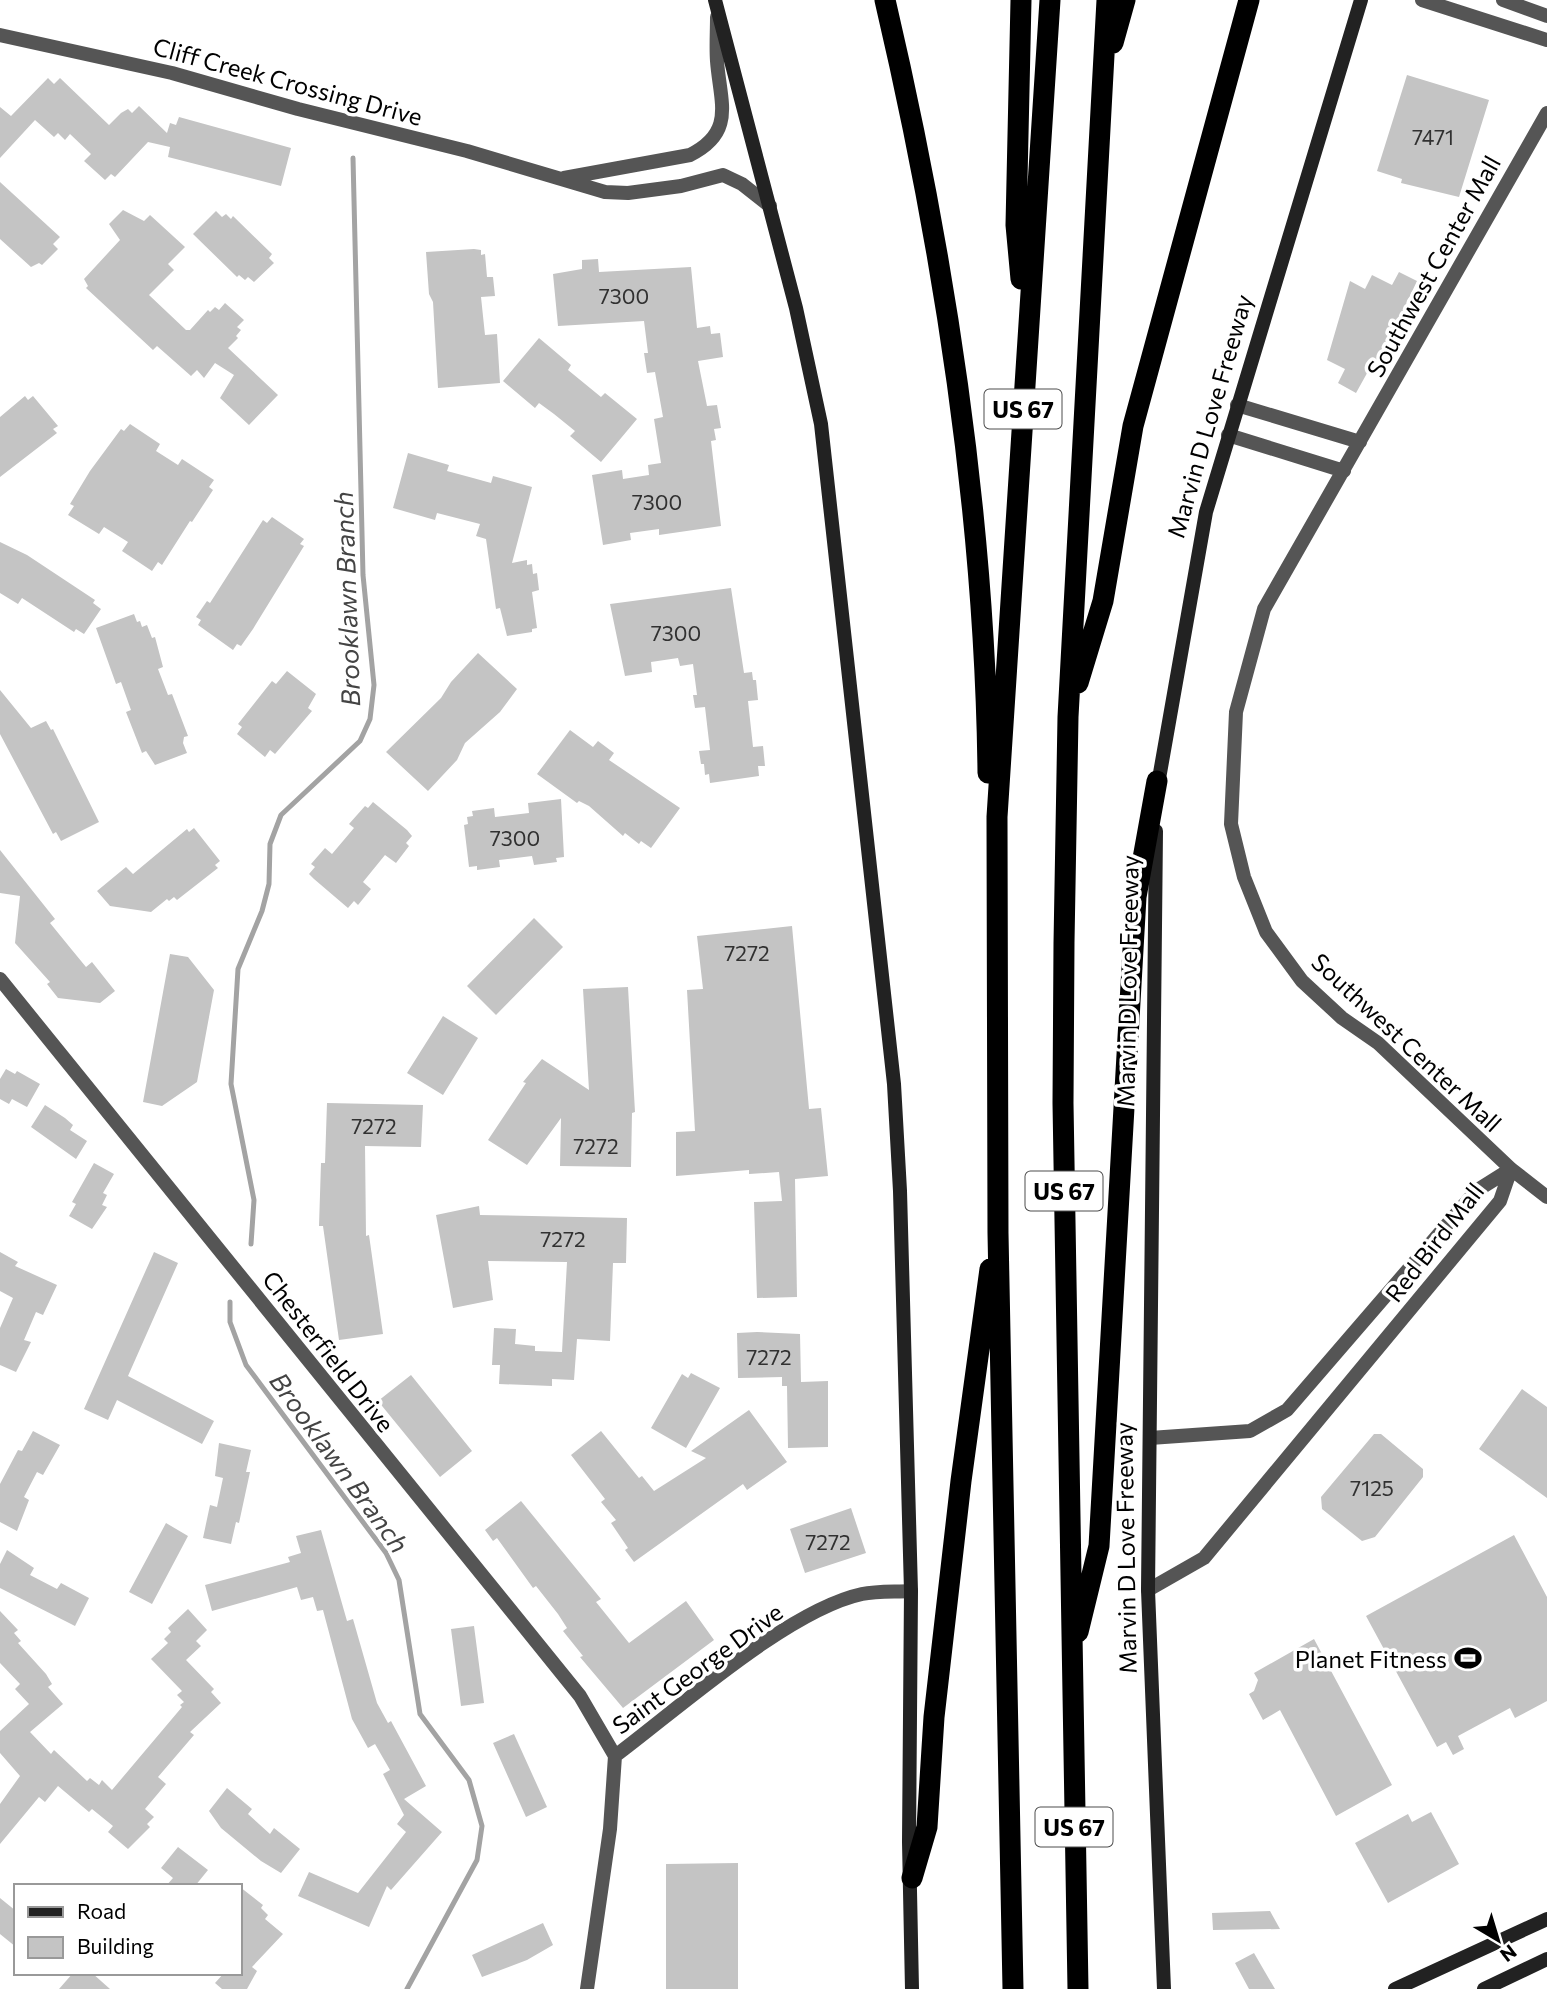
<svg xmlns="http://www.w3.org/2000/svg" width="1547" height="1989" font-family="Commissioner,sans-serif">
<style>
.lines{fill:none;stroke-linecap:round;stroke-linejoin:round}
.stream{stroke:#a3a3a3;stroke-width:5}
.building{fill:#c4c4c4}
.minor{stroke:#555;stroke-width:14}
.tertiary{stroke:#555;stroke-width:14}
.secondary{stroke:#222;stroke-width:14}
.motorway{stroke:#000;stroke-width:21}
.labels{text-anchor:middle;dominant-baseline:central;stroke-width:7;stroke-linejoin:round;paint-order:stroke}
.number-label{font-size:21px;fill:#313131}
.shield{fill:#fff;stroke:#4c4c4c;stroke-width:2}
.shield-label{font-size:23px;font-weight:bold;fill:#000}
.street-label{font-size:24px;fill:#000;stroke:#fff}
.poi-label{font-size:24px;fill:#000;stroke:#fff;text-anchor:end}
.water-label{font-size:26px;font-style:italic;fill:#444;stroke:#fff}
</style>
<rect width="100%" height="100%" fill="#fff"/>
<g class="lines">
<path class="stream" d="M251,1244L254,1200L231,1084L238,969L262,911L269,884L270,844L281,815L360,741L370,719L374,685L363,575L353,158
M230,1302V1322L246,1365L386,1553L399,1580L420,1714L469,1780L482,1826L477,1860L407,1989"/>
</g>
<path class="building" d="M1407,75L1489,100L1459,197L1401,183L1402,179L1377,171Z
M48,78L54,84L60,78L109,125L121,113L128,109L132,113L139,106L167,133L170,123L176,125L179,117L291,148L281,186L168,157L170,147L148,142L115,177L111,174L105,180L84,161L91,154L70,134L65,140L58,133L54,137L35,120L0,158V107L11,116Z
M0,182L60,237L53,244L58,249L42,265L39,263L31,267L0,239Z
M123,210L144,221L150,215L185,247L168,264L174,270L149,295L186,330H190L208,310L210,312L215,307L219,310L225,303L244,320L237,327L241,330L236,336L238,338L228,348L278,395L249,425L220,398L234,375L215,363L204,378L197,370L191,376L157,346L153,350L86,288L88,286L84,279L120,240L109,224Z
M216,211L222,217L226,214L231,219L233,216L272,254L269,258L274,263L254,282L248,277L245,280L239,275L237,277L193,234Z
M474,249L481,250V255L485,254L487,277H493L495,296L481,297L485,335L497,334L500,383L438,388L433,302L429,294L426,252Z
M598,259L599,272L691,267L697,328L710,326L711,334L720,333L723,357L698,361L707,406L717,405L721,428L714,429L716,440L711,441L721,526L659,535V529L630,533L631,540L603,545L592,475L622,470L623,479L649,475L648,465L661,463L654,419L663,417L655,372L647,373L644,353H648L644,321L558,326L553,274L582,269V260Z
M1399,272L1417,281L1376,368L1371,366L1356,393L1338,383L1345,369L1327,360L1350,281L1365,289L1372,275L1392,285Z
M539,338L571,365L568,370L601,397L605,393L637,419L601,462L570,436L575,431L554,414L539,403L535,408L503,381Z
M25,396L28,400L33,396L58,426L53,429L57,433L0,477V417Z
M130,424L160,444L156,451L178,465L182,459L214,480L209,487L213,490L192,522L190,521L162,565L158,562L152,571L122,551L128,542L104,527L99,534L68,515L74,506L70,504L90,471L121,429L124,431Z
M408,453L449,465L447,471L473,478L491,483L493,476L532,487L512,563L527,560V565L532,564L533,574L537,573L539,590L532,592L537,628L532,629V632L507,636L500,608L496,609L486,539L476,536L480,524L437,513L435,520L393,508Z
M272,517L304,539L300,544L304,546L253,629L241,646L237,644L233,650L198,625L201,620L196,617L207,601L210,603L263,520L267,523Z
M0,542L27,555L95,600L93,603L101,609L84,634L76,629L74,632L22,598L18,604L0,593Z
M731,588L744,673L752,672L753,680H756L758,700L748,701L753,747L763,746L765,766H758L759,776L710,783L709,774L705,775L704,764H701L699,751L710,750L705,707L695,708L693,695H697L693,664L680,666L678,658L651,662L652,672L625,676L610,604Z
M134,614L137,622L140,621L142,627L147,625L152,638L155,637L163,667L158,669L168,695L172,694L188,736L184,737L183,743L187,753L155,765L146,751L142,753L126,712L131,710L121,682L116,684L96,628Z
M478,653L517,689L500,712L465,743L457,760L428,791L386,752L441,698L451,682Z
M287,671L316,694L308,708L312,711L275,754L270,750L265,757L237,734L242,727L238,724L272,681L276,684Z
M0,690L31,728L46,721L51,730L53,729L99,822L61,841L56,832L53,834L0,734Z
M570,730L593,747L598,741L614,753L609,760L680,808L651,848L641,841L639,844L625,833L623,836L589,806L579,801L577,803L537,774Z
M561,799L564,857L556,858L557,862L534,865L532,856L499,860L500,867L477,870V866L469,867L464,825L468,824L467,817L473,816L472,811L494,808L495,817L529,813L528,803Z
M373,802L407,830L412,836L406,843L409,846L396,863L385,855L363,882L371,889L358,905L354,901L348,908L314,879L309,874L315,867L311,864L325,848L332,854L354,828L349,824L365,806L368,808Z
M194,828L220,861L215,865L218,868L177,900L174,897L169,901L167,899L151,912L110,906L97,891L126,867L133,874L187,829L189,832Z
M0,850L55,919L50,923L72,950L86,967L92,962L115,991L100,1003L58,998L47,984L50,982L15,943L20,896L0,893Z
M534,918L563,947L496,1015L467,986Z
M792,926L809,1109L821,1108L828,1176L795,1179L797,1297L757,1298L754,1202L782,1201L779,1172L749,1174V1170L676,1176V1132L695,1131L687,990L703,989L697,936Z
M170,954L188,957L214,990L197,1082L162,1106L143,1102Z
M628,987L635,1112L632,1113L631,1167L560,1166L561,1118L527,1165L488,1140L526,1083L523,1082L542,1059L589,1090L583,989Z
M443,1016L478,1038L443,1095L407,1073Z
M6,1069L15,1074L17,1071L40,1084L27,1107L12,1099L9,1104L0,1099V1079Z
M327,1103L423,1105L421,1147L365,1146L366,1236L369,1235L383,1334L339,1340L323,1226H319L321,1163H325Z
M45,1105L65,1118L73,1125L70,1130L87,1141L76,1159L31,1127Z
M94,1163L114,1174L103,1193L107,1195L102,1205L107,1207L92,1229L69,1216L76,1204L72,1202Z
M479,1206L480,1215L627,1218L626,1263H613L610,1341L577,1339L574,1380L552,1379V1386L499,1384L500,1365H492L494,1328L516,1329L515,1344L535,1346V1351L562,1352L567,1262L488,1261L493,1300L453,1308L436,1215Z
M0,1252L18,1262L15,1266L57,1285L43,1315L36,1312L24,1340L31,1342L16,1372L0,1365V1328L13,1298L0,1291Z
M154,1252L178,1263L128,1376L214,1421L202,1444L117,1400L108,1420L84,1409Z
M757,1332L800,1334L801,1382L828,1381V1447L788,1448L787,1386H782V1377L738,1378L737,1333Z
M691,1373L720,1388L686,1448L651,1428L682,1374L688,1378Z
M411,1375L472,1451L440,1477L378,1401Z
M1522,1389L1547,1407V1498L1479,1449Z
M749,1410L787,1462L747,1490L743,1484L634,1562L625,1550L628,1548L611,1523L616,1520L601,1502L605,1499L571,1455L601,1431L639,1478L642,1476L654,1491L706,1458L691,1451Z
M33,1431L60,1445L43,1475L37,1472L24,1497L29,1500L17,1531L0,1522V1484L18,1450L22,1451Z
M1374,1434H1381L1423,1469V1477L1375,1537L1362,1541L1322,1509L1321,1497Z
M219,1443L251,1450L246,1472H250L239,1523L236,1522L231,1544L203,1538L210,1505L217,1507L223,1478L215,1476Z
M521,1501L601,1599L596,1602L629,1643L686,1601L714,1640L623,1708L580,1657L583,1656L563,1631L567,1628L558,1614L536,1586L533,1588L497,1538L493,1541L485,1530Z
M851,1508L866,1553L805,1573L790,1529Z
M166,1523L188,1536L152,1604L129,1592Z
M321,1530L347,1621L353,1619L377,1703L388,1723L391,1721L426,1786L404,1799L442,1832L391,1890L387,1886L369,1927L298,1896L309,1872L358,1893L406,1832L397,1824L404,1815L383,1774L390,1770L375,1744L368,1748L352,1719L323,1610L317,1611L313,1597L301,1600L297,1587L212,1611L205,1585L290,1562L288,1557L301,1553L296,1536Z
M1514,1535L1547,1597V1701L1515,1718L1510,1708L1458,1736L1464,1749L1453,1755L1446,1742L1437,1747L1366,1616Z
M7,1550L34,1568L30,1575L57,1589L61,1583L89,1598L75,1626L0,1588V1564Z
M188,1609L207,1630L196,1641L201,1646L186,1660L214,1689L211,1692L221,1703L190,1732L194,1735L158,1777L166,1784L145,1809L154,1817L147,1824L150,1827L128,1849L108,1832L113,1826L92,1809L89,1812L58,1786L45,1802L39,1797L0,1844V1804L20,1776L0,1753V1731L29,1704L15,1689L20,1684L0,1663V1611L18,1630L14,1633L21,1641L18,1643L46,1674L52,1684L48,1687L63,1704L30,1732L51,1754L54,1750L87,1781L90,1778L99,1785L102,1780L112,1790L182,1707L180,1705L184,1702L177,1695L182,1691L151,1659L168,1643L164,1639L171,1632L168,1628Z
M474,1626L484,1703L461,1706L451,1629Z
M1314,1639L1392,1785L1336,1816L1280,1710L1263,1720L1249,1694L1254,1691L1258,1680L1254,1673Z
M514,1734L547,1807L526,1817L493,1743Z
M227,1788L252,1809L248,1814L270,1834L274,1828L300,1849L281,1873L261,1861L221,1828L209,1811Z
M1431,1812L1459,1864L1388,1903L1355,1843L1408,1814L1412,1822Z
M178,1847L208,1870L195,1886H166L173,1878L161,1868Z
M738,1863V1989H666V1864Z
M240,1887L263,1905L261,1908L268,1915L265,1919L283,1934L252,1967L257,1971L247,1989H222L215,1983L224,1973H240Z
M0,1898L16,1911V1947L0,1934Z
M1270,1911L1280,1929L1213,1930L1212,1913Z
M543,1923L553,1945L527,1960L482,1977L472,1955Z
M1254,1953L1265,1972L1275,1989H1249L1235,1963Z
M73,1973H92L110,1989H59Z"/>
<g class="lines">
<path class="minor" d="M1422,0L1547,40
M1503,0L1547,16
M1547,113L1264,609L1236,712L1231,824L1244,877L1266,932L1302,981L1342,1018L1378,1043L1511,1169L1547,1197
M1237,405L1360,442
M1228,435L1344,471
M1150,1438L1250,1431L1287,1410L1476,1191L1511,1169
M1148,1590L1204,1558L1500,1201L1511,1169"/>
<path class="tertiary" d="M0,35L172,73L298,109L467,151L605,192L628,193L681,186L723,175L742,184L770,206
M564,178L690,155C736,132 720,102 717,61C716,47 717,32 717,17
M0,979L580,1696L615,1756
M615,1756C678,1709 788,1610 862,1594C877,1591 895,1592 911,1591
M587,1989L610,1829L615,1756"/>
<path class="secondary" d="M715,0L796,308L821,424L894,1084L900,1191L911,1591L909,1842L912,1989
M1157,790L1206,512L1361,0
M1156,831L1148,1590L1164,1989
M1395,1989L1547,1919
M1484,1989L1547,1959"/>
<path class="motorway" d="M885,0C944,252 985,514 988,773
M1021,0L1016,225L1021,279
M1113,43L1125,0
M1078,683L1103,601L1133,426L1249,0
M1078,1632L1099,1546L1136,897L1157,781
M912,1878L927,1827L934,1717L961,1481L990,1269
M1013,1989L998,1233L997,817L1050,0
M1078,1989L1063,1103L1064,943L1068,717L1107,0"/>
</g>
<defs>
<g id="stadium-bare" transform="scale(2.1)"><path d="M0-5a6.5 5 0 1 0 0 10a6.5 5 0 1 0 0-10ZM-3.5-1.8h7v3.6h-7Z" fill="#000" stroke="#fff" stroke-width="2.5" paint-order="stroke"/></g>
</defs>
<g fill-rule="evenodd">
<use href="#stadium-bare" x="1468" y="1658"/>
</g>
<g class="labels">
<g class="number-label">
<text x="1433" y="136">7471</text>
<text x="624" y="295">7300</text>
<text x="657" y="501">7300</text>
<text x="676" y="632">7300</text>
<text x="515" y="837">7300</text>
<text x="747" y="952">7272</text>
<text x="374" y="1125">7272</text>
<text x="596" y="1145">7272</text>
<text x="563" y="1238">7272</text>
<text x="769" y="1356">7272</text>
<text x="1372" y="1487">7125</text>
<text x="828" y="1541">7272</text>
</g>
<g class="shield">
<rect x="984.5" y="389.5" width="77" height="39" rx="5"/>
<rect x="1025.5" y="1171.5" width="77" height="39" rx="5"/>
<rect x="1035.5" y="1807.5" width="77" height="39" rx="5"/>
</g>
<g class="shield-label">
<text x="1023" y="409">US 67</text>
<text x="1064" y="1191">US 67</text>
<text x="1074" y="1827">US 67</text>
</g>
<g class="street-label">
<text transform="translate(288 81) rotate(15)">Cliff Creek Crossing Drive</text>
<text transform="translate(1433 266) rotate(-61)">Southwest Center Mall</text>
<text transform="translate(1209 416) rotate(-74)">Marvin D Love Freeway</text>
<text transform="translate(1127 981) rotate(-89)">Marvin D Love Freeway</text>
<text transform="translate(1407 1042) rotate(43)">Southwest Center Mall</text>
<text transform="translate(1434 1242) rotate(-52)">Red Bird Mall</text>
<text transform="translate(329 1351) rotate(52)">Chesterfield Drive</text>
<text transform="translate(1125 1548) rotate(-91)">Marvin D Love Freeway</text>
<text transform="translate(697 1668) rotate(-36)">Saint George Drive</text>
</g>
<g class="poi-label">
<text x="1447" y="1658">Planet Fitness</text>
</g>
<g class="water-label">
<text transform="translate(346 599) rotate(-92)">Brooklawn Branch</text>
<text transform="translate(340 1462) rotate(54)">Brooklawn Branch</text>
</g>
</g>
<rect x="14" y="1884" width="228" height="91" fill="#ffffff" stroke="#999999" stroke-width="2"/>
<rect x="28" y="1907" width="35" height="10" fill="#222222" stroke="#999999" stroke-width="2"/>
<text x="77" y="1919" font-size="21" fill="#000000">Road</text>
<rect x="28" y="1937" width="35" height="21" fill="#c4c4c4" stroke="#999999" stroke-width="2"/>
<text x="77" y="1954" font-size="21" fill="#000000">Building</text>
<g transform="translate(1498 1940) rotate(142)" stroke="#ffffff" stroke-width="5" paint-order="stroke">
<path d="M0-5L12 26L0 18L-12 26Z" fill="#000000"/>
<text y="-10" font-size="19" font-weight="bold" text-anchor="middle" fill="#000000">N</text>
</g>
</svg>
